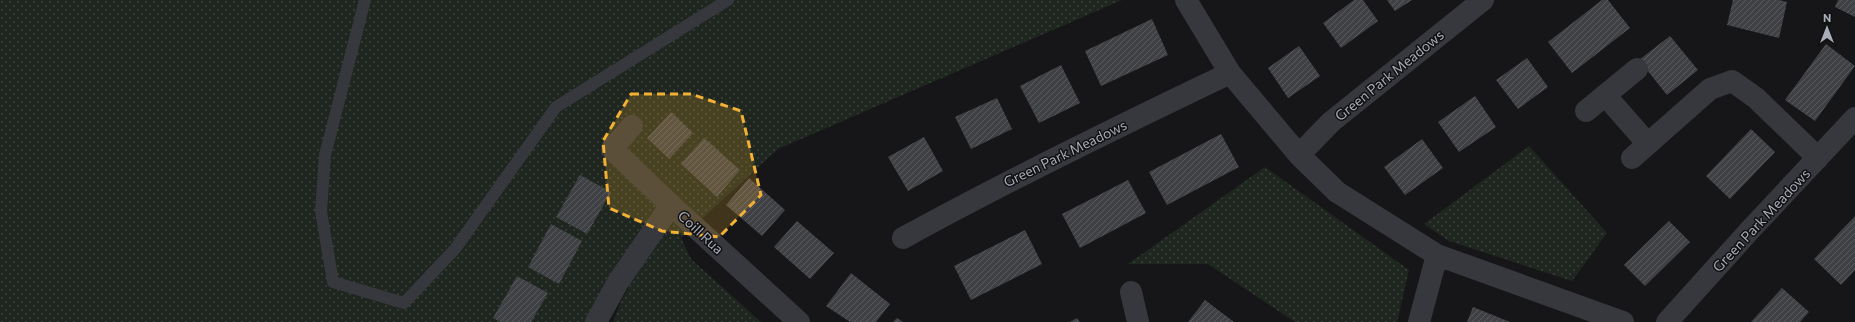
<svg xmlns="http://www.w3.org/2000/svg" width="1855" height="322" font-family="Commissioner,sans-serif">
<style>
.green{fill:url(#green-dots)}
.building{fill:url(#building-hatch)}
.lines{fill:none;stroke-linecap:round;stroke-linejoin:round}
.lane{stroke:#37383d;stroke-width:12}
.street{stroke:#37383d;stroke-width:22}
.marked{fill:#f2b134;fill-opacity:0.2;stroke:#f2b134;stroke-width:3;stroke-dasharray:8 5;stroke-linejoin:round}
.labels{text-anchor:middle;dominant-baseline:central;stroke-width:3;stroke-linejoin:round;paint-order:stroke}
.street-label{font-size:14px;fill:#a8adb8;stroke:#111113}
</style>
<defs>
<pattern id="green-dots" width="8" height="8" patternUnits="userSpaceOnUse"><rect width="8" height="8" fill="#1e261f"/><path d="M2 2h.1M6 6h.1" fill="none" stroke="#3c433d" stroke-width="1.8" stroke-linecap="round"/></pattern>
<pattern id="building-hatch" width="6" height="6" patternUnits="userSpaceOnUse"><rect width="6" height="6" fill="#404145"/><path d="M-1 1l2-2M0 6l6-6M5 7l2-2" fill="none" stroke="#595a5e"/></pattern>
</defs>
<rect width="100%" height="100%" fill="#161618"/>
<path class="green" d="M0,0H1122L778,149L681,238L691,259L761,322H613L621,301L630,285L589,322H0Z
M1529,146L1607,233L1572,281L1449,241L1424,224Z
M1265,167L1409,270L1397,322H1295L1208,264H1128Z"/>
<path class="building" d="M1354,0H1363L1378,21L1341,48L1323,23Z
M1387,0H1412L1395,11Z
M1602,0H1608L1630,28L1572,73L1548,42Z
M1733,0H1779L1787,2L1779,38L1727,25Z
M1838,0H1855V17L1835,7Z
M1152,19L1168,55L1101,86L1085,51Z
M1670,36L1698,70L1667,95L1639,60Z
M1826,44L1855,66L1815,121L1785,100Z
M1299,46L1320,76L1288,98L1268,68Z
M1527,58L1548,87L1518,109L1496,80Z
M1061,65L1080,103L1039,123L1020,86Z
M1475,96L1496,127L1459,152L1438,122Z
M997,98L1012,129L971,149L955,117Z
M671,112L693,133L669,159L647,138Z
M1751,129L1775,152L1730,199L1706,176Z
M1221,134L1239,167L1167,205L1149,172Z
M924,137L943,171L908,191L888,157Z
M704,138L740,170L717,197L681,164Z
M1422,139L1443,168L1405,195L1384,167Z
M580,175L611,192L587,234L556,217Z
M749,178L785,210L762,236L726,205Z
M1128,180L1146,213L1080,248L1062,214Z
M1855,216V270L1841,285L1814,259Z
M797,221L834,253L810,279L774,247Z
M1669,221L1690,242L1645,286L1624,265Z
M551,224L582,241L559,284L528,267Z
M1025,230L1042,264L971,300L954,266Z
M851,273L890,304L876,322H850L826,306Z
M517,276L548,293L531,322H501L493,318Z
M1782,288L1809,312L1800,322H1751Z
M1205,300L1234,322H1188Z
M1473,307L1510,322H1467Z
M897,318L903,322H893Z
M1077,318L1080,322H1070Z"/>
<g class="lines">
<path class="lane" d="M365,0L325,155L321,211L333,282L404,303L455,249L556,107L728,0"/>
<path class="street" d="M1186,0L1230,73L1299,155L1337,192L1437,255L1623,322
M1605,95L1648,144
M1586,111L1637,69
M632,126L612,149L671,205
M1299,155L1331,122L1483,0
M1632,158L1710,89L1732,81L1756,98L1818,158
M903,238C1010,179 1119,126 1230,73
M1131,292L1138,322
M596,322L618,282L671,205L799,322
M1419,322L1437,255
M1667,322L1751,229L1855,118"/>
</g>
<path class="marked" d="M631,94H691L741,111L761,195L719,237L662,231L609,208L603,141Z"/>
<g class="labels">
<g class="street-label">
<text transform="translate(1389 75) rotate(-39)">Green Park Meadows</text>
<text transform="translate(1065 153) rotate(-26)">Green Park Meadows</text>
<text transform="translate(1761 220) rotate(-47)">Green Park Meadows</text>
<text transform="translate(701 232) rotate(43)">Coill Rua</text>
</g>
</g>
<g transform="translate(1827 28)" stroke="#111113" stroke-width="3" paint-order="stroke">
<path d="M0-3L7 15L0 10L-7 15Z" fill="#a8adb8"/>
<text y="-6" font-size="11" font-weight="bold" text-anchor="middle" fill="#a8adb8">N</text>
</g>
</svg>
